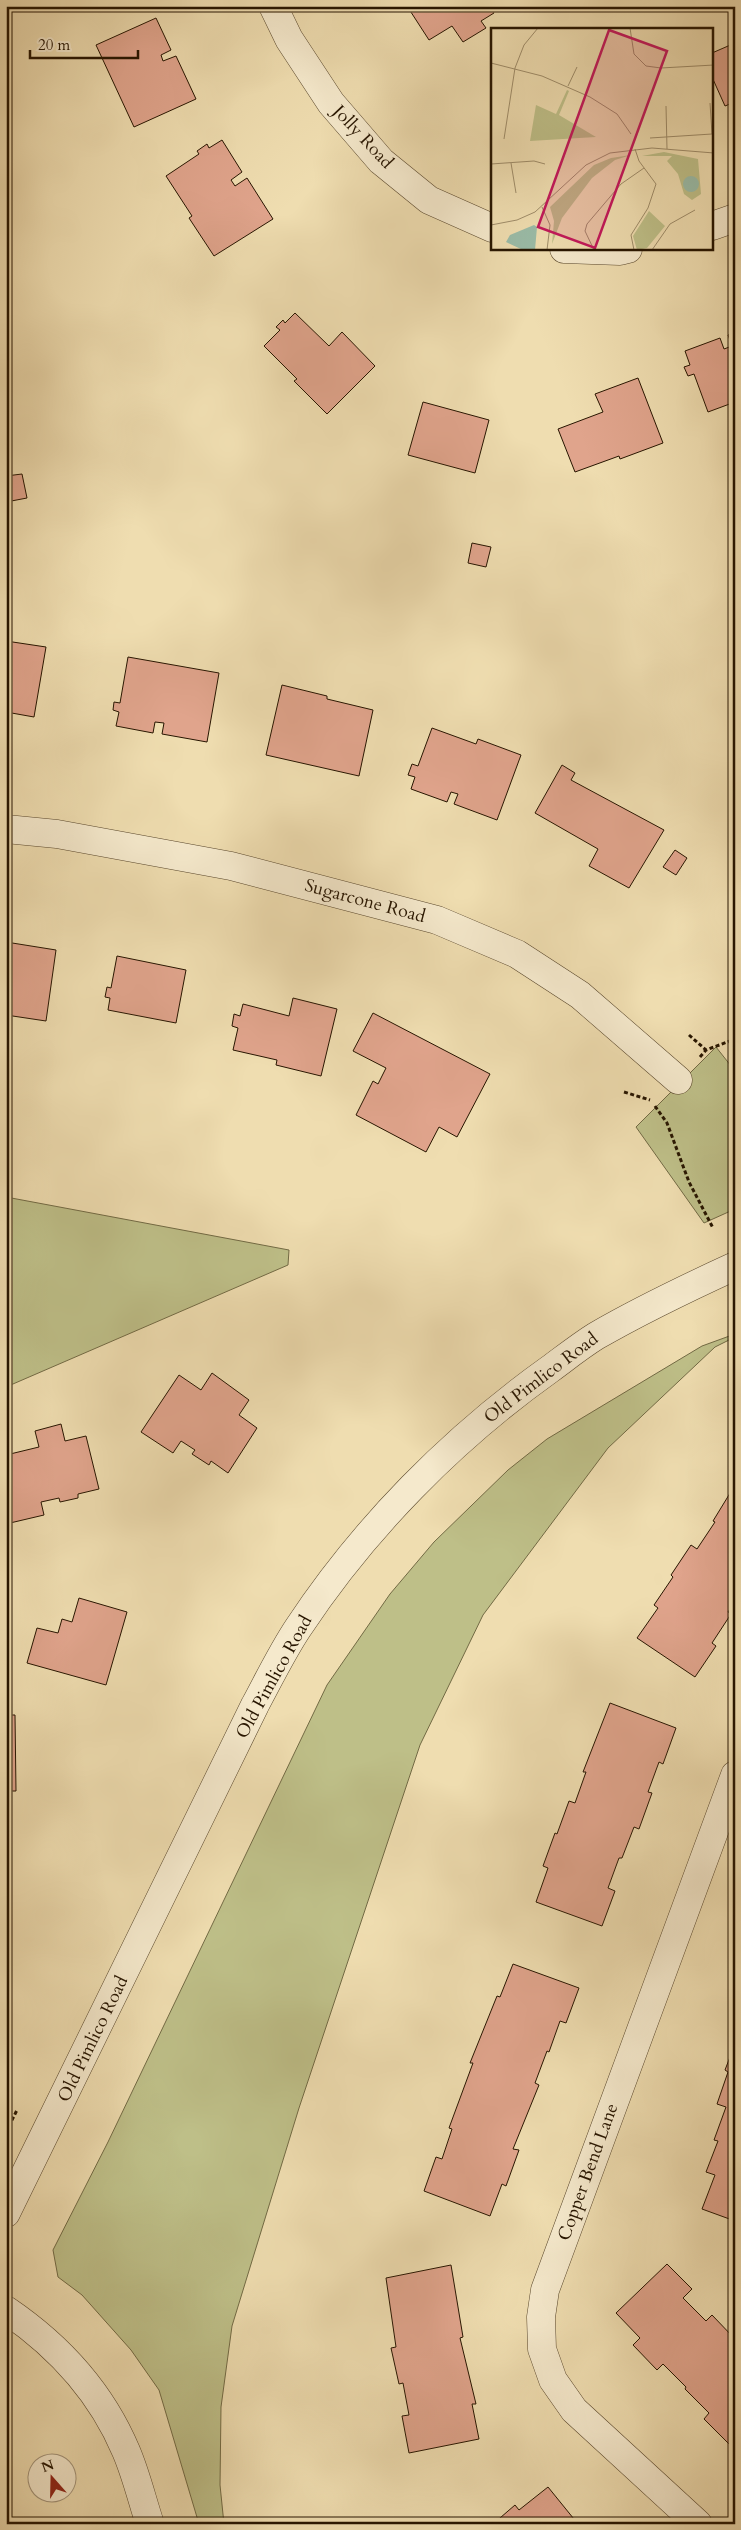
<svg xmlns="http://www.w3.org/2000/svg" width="741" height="2530" font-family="Cardo,serif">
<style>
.green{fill:#bebf88;stroke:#726a44}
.building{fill:#e0a48c;stroke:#271500}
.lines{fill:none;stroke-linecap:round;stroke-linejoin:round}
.minor-casing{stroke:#59472c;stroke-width:29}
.path{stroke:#271500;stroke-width:3;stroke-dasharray:4 2.5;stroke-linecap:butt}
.minor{stroke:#f5e9cc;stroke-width:28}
.labels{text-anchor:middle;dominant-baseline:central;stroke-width:4.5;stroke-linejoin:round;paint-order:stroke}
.street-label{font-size:18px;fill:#271500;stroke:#f5e9cc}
.inset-road{fill:none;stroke:#9f8d6a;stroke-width:1}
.view{fill:#c2185b;fill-opacity:0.15;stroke:#c2185b;stroke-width:2.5}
.inset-edge{fill:none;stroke:#271500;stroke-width:2.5}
</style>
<rect width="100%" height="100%" fill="#efddb0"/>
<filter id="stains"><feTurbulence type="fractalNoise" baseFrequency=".004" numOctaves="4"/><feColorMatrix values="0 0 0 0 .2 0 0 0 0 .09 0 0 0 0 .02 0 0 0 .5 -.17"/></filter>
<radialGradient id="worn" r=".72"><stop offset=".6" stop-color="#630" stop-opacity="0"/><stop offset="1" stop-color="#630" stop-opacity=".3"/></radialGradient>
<path class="green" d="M716,1047L735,1071V1209L704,1223L636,1127Z
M6,1197L289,1250L288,1265L6,1387Z
M735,1334V1337L715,1347L608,1448L483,1615L420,1745L299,2108L232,2326L221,2407L220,2485L224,2524H199L159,2390L131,2350L82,2295L58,2277L53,2250L108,2142L327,1685L390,1594L434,1542L508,1470L547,1439L702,1346Z"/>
<path class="building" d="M407,6H490L494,13L481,21L486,28L463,42L452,26L429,40Z
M156,18L171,50L161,55L163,61L176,56L196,99L134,127L96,45Z
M735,43V102L725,106L712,77V53Z
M222,140L242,172L231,180L235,186L247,178L273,219L214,256L189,218L192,216L166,176L199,154L197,151L207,144L209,148Z
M295,313L329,346L342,332L375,366L327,414L294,381L297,379L264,346L280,330L276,327L283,320L285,323Z
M735,332V402L708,412L694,374L688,376L684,367L690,365L685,351L720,338L724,349L732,346L728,335Z
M638,378L663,443L620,459L619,456L575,472L558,429L603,412L595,394Z
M423,402L489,420L475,473L408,455Z
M22,474L27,498L6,502V476Z
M6,519L11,547L6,548Z
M472,543L491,547L486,567L468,563Z
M6,641L46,647L34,717L6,712Z
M128,657L219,673L207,742L162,734L164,723L155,722L153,733L116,726L119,712L113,710L114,702L120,703Z
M282,685L327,696V699L373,710L359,776L266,755Z
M432,728L476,744L478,739L521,755L497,820L454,804L458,794L451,792L447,802L411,789L415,777L408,775L412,764L418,766Z
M562,765L575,773L571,780L664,830L629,888L589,866L598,849L535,813Z
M675,850L687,858L676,875L663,867Z
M6,942L56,950L46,1021L6,1015Z
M117,956L186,970L176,1023L108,1010L110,998L105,997L107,987L111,988Z
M293,998L337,1009L321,1076L276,1065L277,1060L233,1050L238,1028L232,1026L234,1014L240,1016L243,1004L289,1016Z
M373,1013L490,1074L457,1137L439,1127L426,1152L356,1115L373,1081L378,1084L386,1068L353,1051Z
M212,1373L249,1400L239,1415L257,1428L228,1473L211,1461L209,1465L192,1454L195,1450L181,1441L173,1453L141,1432L179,1375L201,1390Z
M61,1424L65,1441L86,1436L99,1489L78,1494V1498L60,1502L59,1498L41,1502L44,1515L10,1523L6,1506V1455L39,1447L35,1431Z
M735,1485V1602L728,1612L731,1614L712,1643L716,1646L695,1677L637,1638L658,1608L654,1605L673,1577L671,1575L691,1545L697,1549L715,1522L713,1521Z
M79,1598L127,1612L106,1685L27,1663L37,1628L58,1633L62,1619L72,1622Z
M610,1703L676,1728L663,1764L659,1762L648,1792L652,1793L639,1829L634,1827L622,1858H619L608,1888L615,1891L602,1926L536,1902L548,1868L543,1866L555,1833L557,1834L569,1801L575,1803L586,1772H583Z
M6,1715H15L16,1791H6Z
M513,1964L579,1988L566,2023L560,2021L549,2052L547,2051L535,2083L539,2085L513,2149L519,2150L506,2186L502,2184L490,2216L424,2191L436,2157L442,2159L452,2129L449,2128L473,2063H470L497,1996L500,1997Z
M735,2044V2221L702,2209L715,2175L706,2172L718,2141L714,2140L726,2107L717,2104L728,2072L725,2070Z
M667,2264L692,2289L683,2298L706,2321L712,2315L735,2339V2442L731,2446L704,2419L709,2413L685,2389L686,2387L663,2364L657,2370L633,2345L640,2338L616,2313Z
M451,2265L463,2337L460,2338L476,2404H472L479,2439L409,2453L402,2416L409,2415L403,2383L399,2384L391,2348L396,2347L386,2278Z
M548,2487L578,2524H493L515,2505L519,2510Z"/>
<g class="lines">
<g class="minor-casing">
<path id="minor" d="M273,6L289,39L331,103L381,161L429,200L492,228
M712,226L735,218
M564,249L620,251L628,249
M6,829L57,834L231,866L437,920L517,954L580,995L678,1080
M6,2213L255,1705C269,1679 282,1652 298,1628C364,1528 452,1439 550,1369C565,1358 580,1346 596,1336C641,1310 687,1288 735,1266
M6,2310C59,2346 101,2392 126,2451C136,2474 142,2500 150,2524
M698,2524L574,2410L553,2380L542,2349L541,2317L545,2290L735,1775"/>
</g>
<path class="path" d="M689,1035L706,1050
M700,1057L706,1050L730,1041L735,1044
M624,1092L650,1100
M655,1106L667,1123L689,1182L713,1228
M6,2132L17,2110"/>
<use href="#minor" class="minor"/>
</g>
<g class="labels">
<g class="street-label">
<text transform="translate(363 137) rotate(47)">Jolly Road</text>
<text transform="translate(365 901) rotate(15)">Sugarcone Road</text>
<text transform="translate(541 1378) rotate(-37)">Old Pimlico Road</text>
<text transform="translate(274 1677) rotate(-61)">Old Pimlico Road</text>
<text transform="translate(93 2039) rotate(-64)">Old Pimlico Road</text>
<text transform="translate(588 2172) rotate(-70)">Copper Bend Lane</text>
</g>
</g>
<g transform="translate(491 28)">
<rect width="222" height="222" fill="#efddb0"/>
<path d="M76,62L78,63L68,87L105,109L39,113L45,77L65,86ZM173,124L207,131L210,166L201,172L193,166L187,146L176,133L181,128H151ZM140,127L124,132L101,150L71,190L61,216L63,193L59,179L103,137L120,130ZM158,183L174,198L156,220L146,222L142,208Z" fill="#bebf88"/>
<path d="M192 156a8 8 0 1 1 16 0a8 8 0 1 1-16 0ZM43,197L46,199L44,222H32L15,214L19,207Z" fill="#9abca8"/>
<path class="inset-road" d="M139,0L143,26L155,38L170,40L223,37M0,35L51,48L99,69L126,86L140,106M77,58L86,39M175,78L176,121M159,110L221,106L219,75M13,111L24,40L33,17L47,0M20,135L25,165M0,136L43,133L54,136M51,179L59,197L56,222M0,197L26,192L44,184L95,137L119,125L161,120L223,125M103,222L94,203L96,196L130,156L153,140M143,222L140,207L157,180L165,156L148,133L144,121M161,222L179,196L204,182"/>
<path class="view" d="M118,2L176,23L104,220L47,199Z"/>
<rect width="222" height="222" class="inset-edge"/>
</g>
<rect width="741" height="2530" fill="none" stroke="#efddb0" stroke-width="25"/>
<rect x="8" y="8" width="726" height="2515" fill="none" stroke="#271500" stroke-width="2.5"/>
<rect x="12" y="12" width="716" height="2505" fill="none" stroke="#271500"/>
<g transform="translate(52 2478) rotate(340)"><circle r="24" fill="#f5e9cc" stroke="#a3947a"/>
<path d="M0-4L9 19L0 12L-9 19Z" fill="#8f2418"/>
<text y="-8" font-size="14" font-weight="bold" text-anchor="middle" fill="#271500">N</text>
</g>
<path d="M30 50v8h108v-8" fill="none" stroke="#271500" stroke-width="2.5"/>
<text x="38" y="50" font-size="15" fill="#271500" stroke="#f5e9cc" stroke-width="4" paint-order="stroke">20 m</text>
<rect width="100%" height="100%" filter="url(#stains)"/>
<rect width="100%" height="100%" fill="url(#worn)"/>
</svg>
